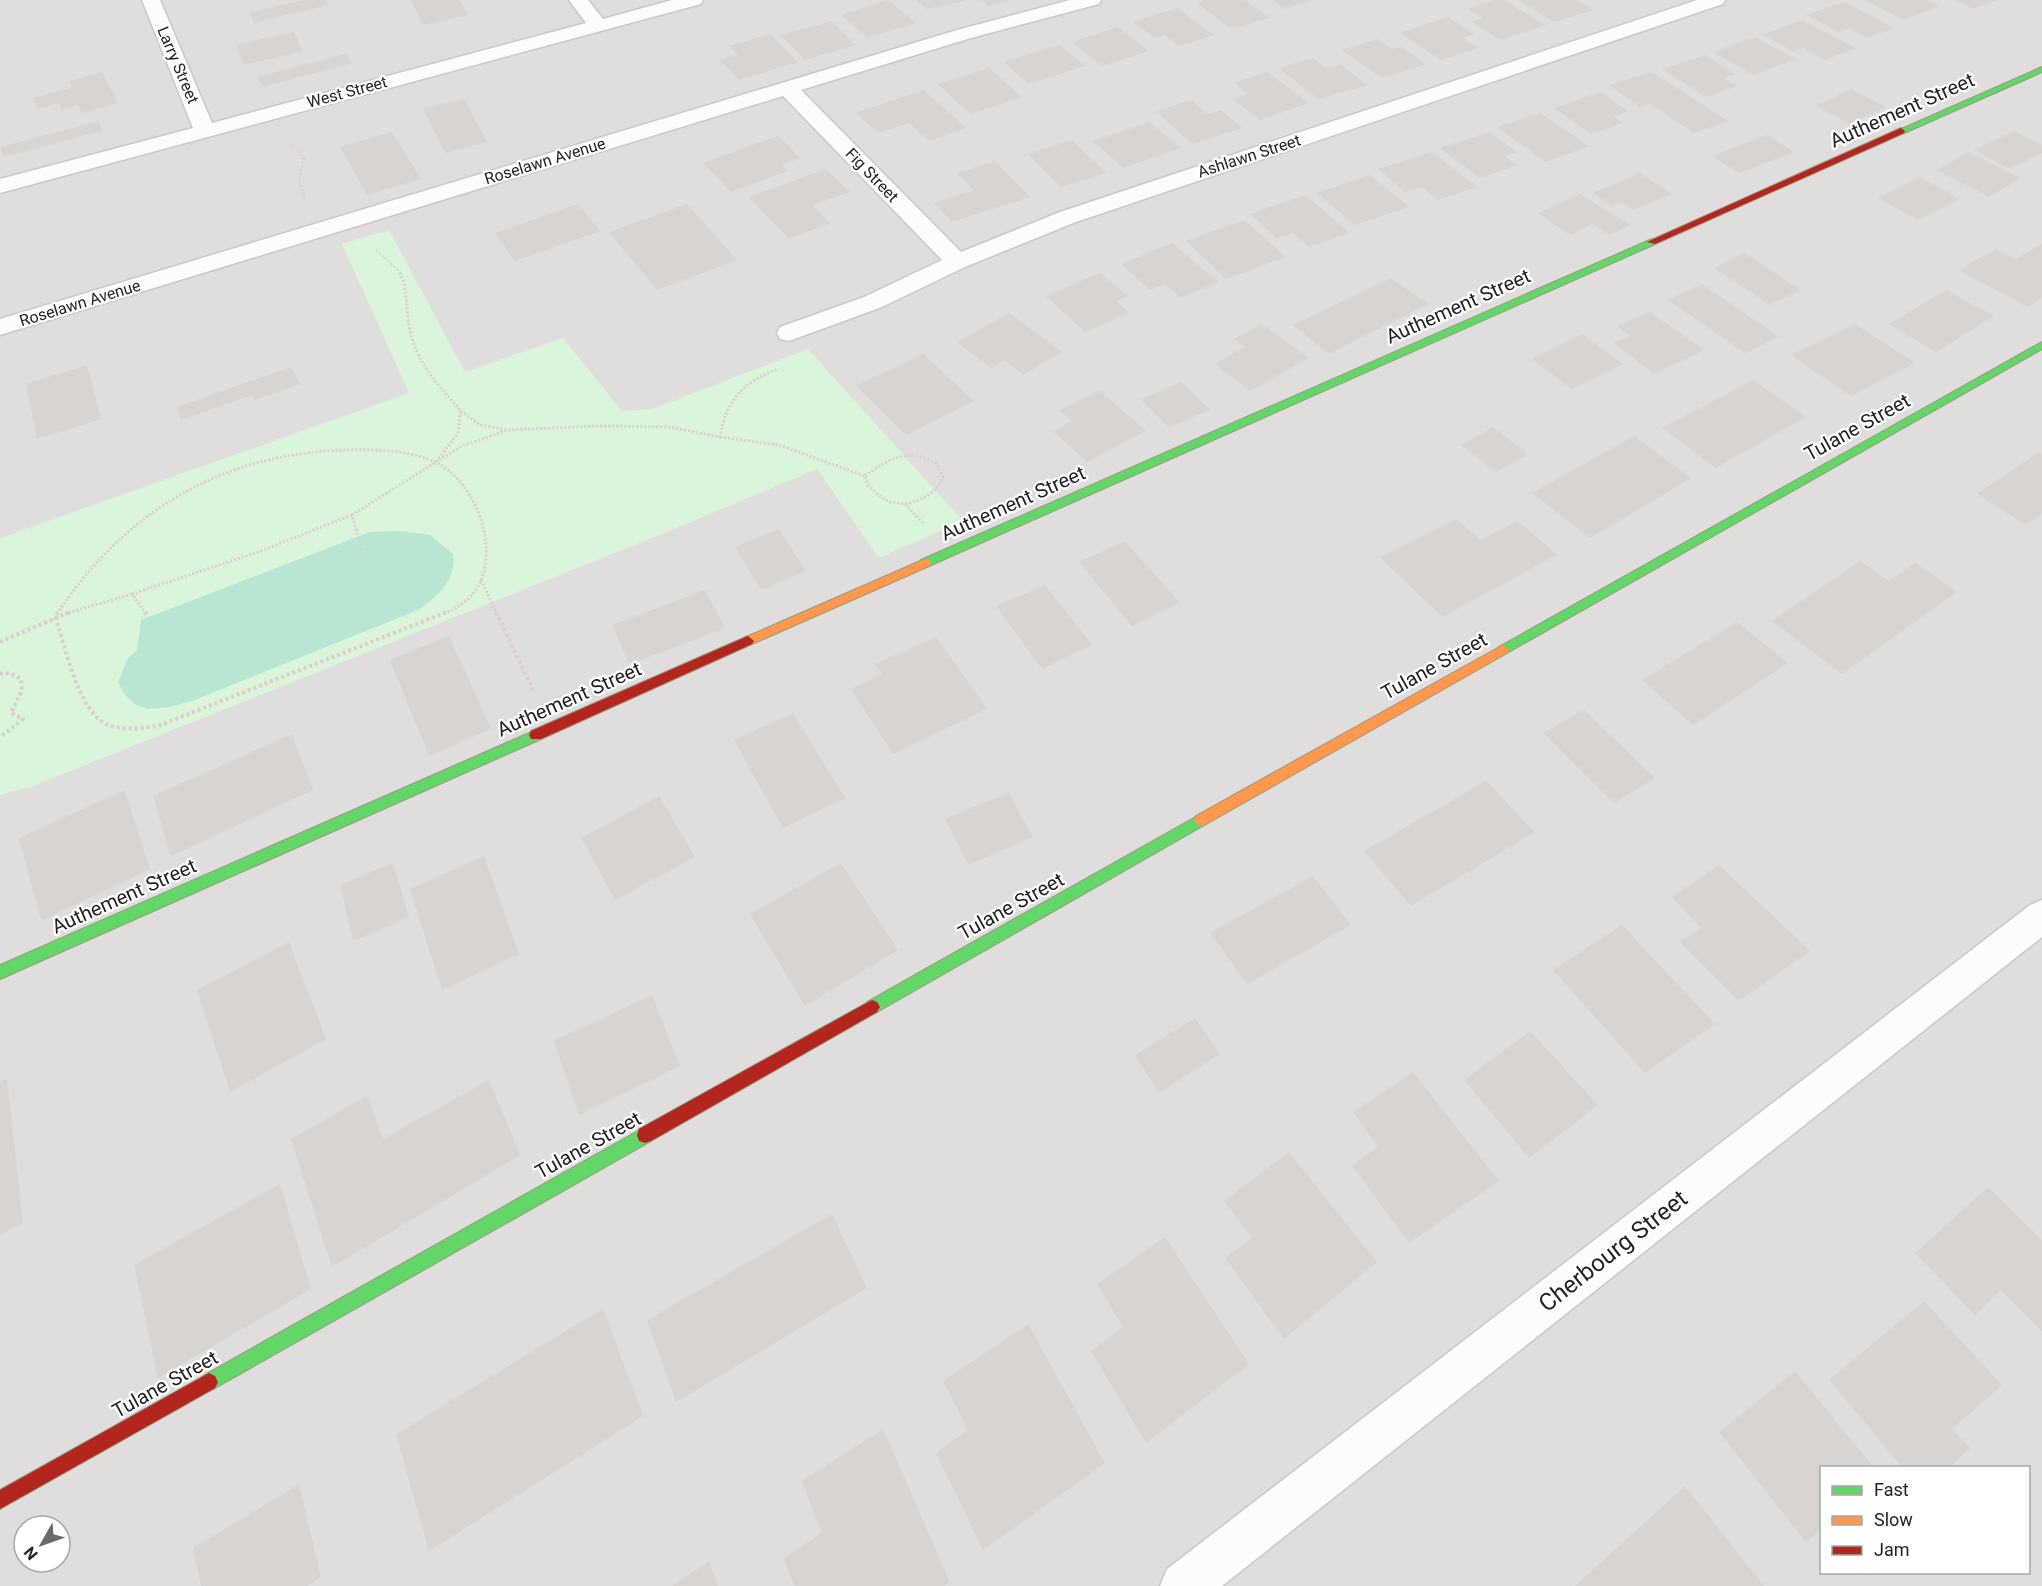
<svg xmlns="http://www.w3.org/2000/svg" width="2042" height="1586" font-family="Roboto,sans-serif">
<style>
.residential{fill:#dfdedc;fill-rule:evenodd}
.park{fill:#daf5da}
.pitch{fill:#b7e6d2}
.building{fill:#d7d4d2}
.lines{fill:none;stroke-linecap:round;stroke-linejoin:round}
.street-casing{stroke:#c9c8c7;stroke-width:3}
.fast-casing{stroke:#999a82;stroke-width:2}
.slow-casing{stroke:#999a82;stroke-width:2}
.jam-casing{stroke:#999a82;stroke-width:2}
.path-far2{stroke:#dccecd;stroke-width:2;stroke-dasharray:2 2;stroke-linecap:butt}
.path-far1{stroke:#dccecd;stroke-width:3;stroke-dasharray:2 2;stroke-linecap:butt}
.path{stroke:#dccecd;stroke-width:4;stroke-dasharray:3 3;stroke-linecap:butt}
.street{fill:#fdfcfc;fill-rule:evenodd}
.fast{fill:#63d668;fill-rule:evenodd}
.slow{fill:#ff974d;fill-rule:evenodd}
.jam{fill:#b3261e;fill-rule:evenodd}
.labels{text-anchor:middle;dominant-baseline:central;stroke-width:4.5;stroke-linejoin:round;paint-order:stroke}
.far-street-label{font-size:16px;fill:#222;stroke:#fff}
.street-label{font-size:20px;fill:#222;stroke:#fff}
.near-street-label{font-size:24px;fill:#222;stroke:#fff}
</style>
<rect width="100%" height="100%" fill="#f0eeeb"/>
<path class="residential" d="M0,0H2042V1586H0ZM1822,1468H2028V1572H1822ZM24,1526H60V1562H24Z"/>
<path class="park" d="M389,230L465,372L563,338L622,411L652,409L808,349L963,521L879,558L817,469L672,530L33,786L0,795V538L409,393L342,244Z"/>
<path class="pitch" d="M399,531L430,535L453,554C457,579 437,597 418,610L192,701L170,707L148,709L136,705L125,695L118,682L128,658L137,650L141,620L370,532Z"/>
<path class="building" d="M304,0H325L328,5L254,23L250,13Z
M411,0H460L468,15L423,25Z
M888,0L916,23L868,38L841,15Z
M916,0H964V1L927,9Z
M981,0H1008V1L989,6Z
M1204,0H1245L1270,18L1231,29L1196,2Z
M1272,0H1311V1L1284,9Z
M1495,0H1503L1546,25L1500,40L1471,22L1483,18L1468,9Z
M1519,0H1578L1593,10L1554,22Z
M1865,0H1927L1940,6L1904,20Z
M1956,0H1996L1973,9Z
M1844,2L1894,28L1867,38L1849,29L1839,32L1806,15Z
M1177,8L1214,35L1179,46L1164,35L1155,38L1133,22Z
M1448,17L1474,34L1463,38L1478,48L1441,60L1400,33Z
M1802,20L1856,48L1825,60L1803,48L1794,52L1763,35Z
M832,21L856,45L805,60L781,35Z
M1118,27L1149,51L1102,66L1072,42Z
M294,32L302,51L244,65L237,45Z
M770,34L798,62L739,80L720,60L738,55L729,46Z
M1755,37L1795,59L1754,75L1713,52Z
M1377,39L1392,49L1401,47L1426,64L1382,78L1342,50Z
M1060,45L1085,66L1028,84L1004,62Z
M346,54L352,63L262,87L257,77Z
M1705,55L1736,74L1723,78L1737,86L1706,97L1662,69Z
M1313,58L1327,69L1341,65L1367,85L1318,99L1279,68Z
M989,68L1022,97L970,114L938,84Z
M102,72L118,103L82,113L78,105L62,110L59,103L38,109L33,98L73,87L70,81Z
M1267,72L1309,103L1260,120L1233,99L1248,94L1234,83Z
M1652,72L1728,121L1694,133L1650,104L1640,107L1609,85Z
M1851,89L1886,107L1850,124L1815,106Z
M923,90L967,128L929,141L909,123L878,133L856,113Z
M1600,92L1628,111L1613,116L1623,123L1591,134L1554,108Z
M464,99L487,142L445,153L423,109Z
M1192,100L1207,114L1221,110L1242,128L1192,144L1156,111Z
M1540,113L1589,146L1546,162L1497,127Z
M99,121L102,131L3,157L1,147Z
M1150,122L1180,148L1123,168L1093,141Z
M2014,131L2042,145V153L2010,169L1974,150Z
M392,132L421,179L367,195L340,147Z
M1489,132L1517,152L1505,156L1517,165L1480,178L1440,148Z
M1767,135L1794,152L1739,173L1712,156Z
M778,136L800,158L782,165L788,171L731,192L703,163Z
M1072,140L1106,173L1061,187L1028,154Z
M1432,152L1477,187L1438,200L1422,187L1405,192L1378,169Z
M1969,152L2021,178L1989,197L1937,170Z
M995,161L1030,197L952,222L934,203L974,190L957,173Z
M826,169L850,192L813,205L830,223L789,239L749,197Z
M1640,173L1672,194L1634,210L1622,202L1612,206L1593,193Z
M1370,175L1409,207L1355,225L1317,193Z
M1920,177L1960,199L1918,220L1878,198Z
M1580,194L1630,225L1609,235L1592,224L1570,235L1538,213Z
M1306,195L1349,233L1309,247L1293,233L1277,238L1250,214Z
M578,204L600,231L515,261L495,233Z
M687,204L737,260L657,290L609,232Z
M1244,220L1286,257L1226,279L1186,241Z
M1172,243L1218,282L1181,298L1164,284L1150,290L1121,264Z
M2042,244V298L2027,307L1959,270L1995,249L2016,259Z
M1744,253L1801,290L1770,305L1714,268Z
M1100,273L1128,296L1116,301L1129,313L1085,332L1046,296Z
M1391,278L1428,304L1329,354L1293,325Z
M1702,284L1779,337L1745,353L1668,300Z
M1946,290L1994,316L1936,352L1888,324Z
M1650,312L1704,350L1654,374L1614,343L1630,336L1617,326Z
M1009,313L1062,352L1023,375L1004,360L991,368L957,342Z
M1262,324L1309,358L1250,391L1215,364L1245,347L1234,339Z
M1855,324L1915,363L1851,396L1791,355Z
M1582,334L1623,364L1572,389L1532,359Z
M923,354L974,401L906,435L856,386Z
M87,365L101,419L37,439L26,384Z
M291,367L300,384L255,400L252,395L181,420L177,407Z
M1753,380L1806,417L1716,468L1662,428Z
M1181,382L1210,410L1169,427L1141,399Z
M1099,390L1146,431L1087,462L1053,431L1072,421L1059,410Z
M1493,427L1528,454L1496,472L1461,445Z
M1634,436L1691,478L1590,538L1532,493Z
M2039,452L2042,454V514L2026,525L1977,494Z
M1456,519L1480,540L1518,521L1557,555L1442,617L1380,557Z
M779,529L806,571L761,590L735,547Z
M1125,541L1180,603L1132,626L1079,562Z
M1860,561L1889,581L1915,563L1957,592L1842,674L1772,621Z
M1045,585L1092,645L1042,669L996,606Z
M705,590L725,628L630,664L612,625Z
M1737,622L1788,663L1693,725L1642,680Z
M449,636L491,729L429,756L390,660Z
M936,637L987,709L893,754L851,689L882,674L875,664Z
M1584,710L1655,778L1614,803L1543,733Z
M793,713L845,798L783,828L734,740Z
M292,734L313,790L171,856L153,796Z
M1486,781L1535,832L1411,906L1364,851Z
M124,790L150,869L41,921L19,838Z
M1009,793L1033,837L968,865L945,819Z
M659,796L695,857L615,900L581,838Z
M484,856L519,954L442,990L410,889Z
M393,863L409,917L353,941L340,885Z
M841,863L898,950L805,1006L750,914Z
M1719,865L1810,951L1739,1001L1680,942L1701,928L1672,897Z
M1313,876L1351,925L1247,984L1210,933Z
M1622,925L1715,1024L1645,1073L1553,970Z
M289,942L326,1039L230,1092L197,990Z
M652,995L680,1066L579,1115L554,1041Z
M1195,1018L1220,1054L1159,1093L1135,1055Z
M1530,1031L1598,1105L1529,1158L1464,1080Z
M1413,1072L1499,1181L1409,1243L1352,1165L1378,1147L1353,1112Z
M7,1079L23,1223L0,1235V1082Z
M489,1080L520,1155L332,1267L291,1139L367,1096L383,1139Z
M1289,1152L1377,1262L1284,1339L1225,1258L1252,1238L1224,1201Z
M280,1184L311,1289L158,1378L134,1265Z
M1988,1187L2042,1240V1331L2001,1290L1975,1315L1915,1253Z
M832,1214L867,1288L676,1402L647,1320Z
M1165,1237L1249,1364L1146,1443L1091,1351L1123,1327L1097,1284Z
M1924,1301L2002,1385L1952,1429L1970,1448L1949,1468H1903L1829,1380Z
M603,1309L643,1416L429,1551L396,1434Z
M1028,1324L1105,1463L983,1550L936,1453L968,1430L943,1381Z
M1795,1371L1874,1468H1822V1529L1806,1542L1719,1432Z
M883,1429L950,1582L944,1586H794L784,1558L822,1533L802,1481Z
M299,1484L321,1577L308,1586H201L193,1548Z
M1685,1486L1764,1586H1575Z
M709,1561L718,1586H672Z"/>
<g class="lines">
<g class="street-casing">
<path id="street" d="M142,0H160L212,123L586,23L569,0H588L603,19L672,0H703L701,4L0,193V179L193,128Z
M1070,0H1101L1099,4L971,38L801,90L961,252L1060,212L1697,0H1725L1723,4L1076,222L965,267L882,307L789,341L780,339L777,333L780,327L864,297L942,260L783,96L0,335V319L957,30Z
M2042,900V937L1222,1586H1160L1167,1569L2030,905Z"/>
</g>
<g class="fast-casing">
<path id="fast" d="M2042,67V72L1904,133L1897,131Z
M1652,239L1657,242L1655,244L929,566L925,567L919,563L921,560Z
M2042,342V349L1507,653H1499L1497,650L1499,647Z
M536,730L541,731L543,735L541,739L0,979V965Z
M1201,814L1206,816L1208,820L1206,824L877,1012L872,1014L867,1012L864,1007L867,1002Z
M645,1127L651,1129L653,1135L651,1141L215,1388L209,1391L203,1388L200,1382L203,1376Z"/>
</g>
<g class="slow-casing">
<path id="slow" d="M925,559L929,560L931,563L929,566L752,644H744L742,641L744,638Z
M1503,645L1509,650L1507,653L1206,824L1201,826L1196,824L1194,820L1196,816Z"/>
</g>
<g class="jam-casing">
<path id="jam" d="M1901,128L1905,131L1904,133L1655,244L1647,242Z
M748,636L754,641L752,644L541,739H531L529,735L531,731Z
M872,1000L877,1002L880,1007L877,1012L651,1141L645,1143L639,1141L637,1135L639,1129Z
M209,1373L215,1376L218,1382L215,1388L0,1509V1490Z"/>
</g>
<path class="path-far2" d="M290,144L298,149L304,158L299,179L305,199
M376,250L400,272"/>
<path class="path-far1" d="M461,411L480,425L507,430
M720,437L779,445L865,476L868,485L877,494L889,502L905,504L923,523
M439,460L462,446L508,430L597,426L670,427L720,437C726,400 743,382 778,369
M865,476C888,459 908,447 936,463L943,476C937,494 922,500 905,504
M362,550L352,515L436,462L458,433L461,411C439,385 417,365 410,330C405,309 409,290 399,271
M481,580L497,614
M57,614C124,512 221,454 344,450C372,449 411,450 437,463C475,482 500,547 478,586C470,600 459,607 444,614
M65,614L132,594
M146,614L132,594L258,552L352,515"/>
<path class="path" d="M58,612L55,617C65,644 77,707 103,722C119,732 140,728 158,726L447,612
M145,612L148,617
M496,612L533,690
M0,642L70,612
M0,674L10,673L21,679L22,690L11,713L23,719L0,737"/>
<use href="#street" class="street"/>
<use href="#fast" class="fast"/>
<use href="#slow" class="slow"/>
<use href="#jam" class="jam"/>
</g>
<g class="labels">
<g class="far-street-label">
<text transform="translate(178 65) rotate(67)">Larry Street</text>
<text transform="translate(347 92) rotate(-15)">West Street</text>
<text transform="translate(1249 156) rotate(-18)">Ashlawn Street</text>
<text transform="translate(545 161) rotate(-17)">Roselawn Avenue</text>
<text transform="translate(872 175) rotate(46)">Fig Street</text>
<text transform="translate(80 303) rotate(-17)">Roselawn Avenue</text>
</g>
<g class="street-label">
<text transform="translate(1902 110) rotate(-24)">Authement Street</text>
<text transform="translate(1458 306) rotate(-24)">Authement Street</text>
<text transform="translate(1857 427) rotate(-29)">Tulane Street</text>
<text transform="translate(1013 503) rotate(-24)">Authement Street</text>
<text transform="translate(1434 666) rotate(-29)">Tulane Street</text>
<text transform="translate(569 699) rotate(-24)">Authement Street</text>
<text transform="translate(124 896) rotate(-24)">Authement Street</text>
<text transform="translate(1011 906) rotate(-29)">Tulane Street</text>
<text transform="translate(588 1145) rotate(-29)">Tulane Street</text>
<text transform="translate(165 1384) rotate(-29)">Tulane Street</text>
</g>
<g class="near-street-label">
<text transform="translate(1613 1251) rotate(-38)">Cherbourg Street</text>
</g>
</g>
<rect x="1820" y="1466" width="210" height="108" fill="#ffffff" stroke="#a7a7a7" stroke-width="1.5"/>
<rect x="1832" y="1486" width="30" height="9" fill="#63d668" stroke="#a7a7a7" stroke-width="1.5"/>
<text x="1874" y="1496" font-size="18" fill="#222222">Fast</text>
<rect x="1832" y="1516" width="30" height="9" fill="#ff974d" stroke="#a7a7a7" stroke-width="1.5"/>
<text x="1874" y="1526" font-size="18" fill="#222222">Slow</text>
<rect x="1832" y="1546" width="30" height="9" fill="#b3261e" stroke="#a7a7a7" stroke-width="1.5"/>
<text x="1874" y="1556" font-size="18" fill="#222222">Jam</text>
<g transform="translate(42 1544) rotate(230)"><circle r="28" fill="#ffffff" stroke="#a7a7a7" stroke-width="1.5"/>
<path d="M0-4.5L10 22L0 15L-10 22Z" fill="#6a6968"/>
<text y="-9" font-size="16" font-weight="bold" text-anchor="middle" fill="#222222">N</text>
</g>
</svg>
